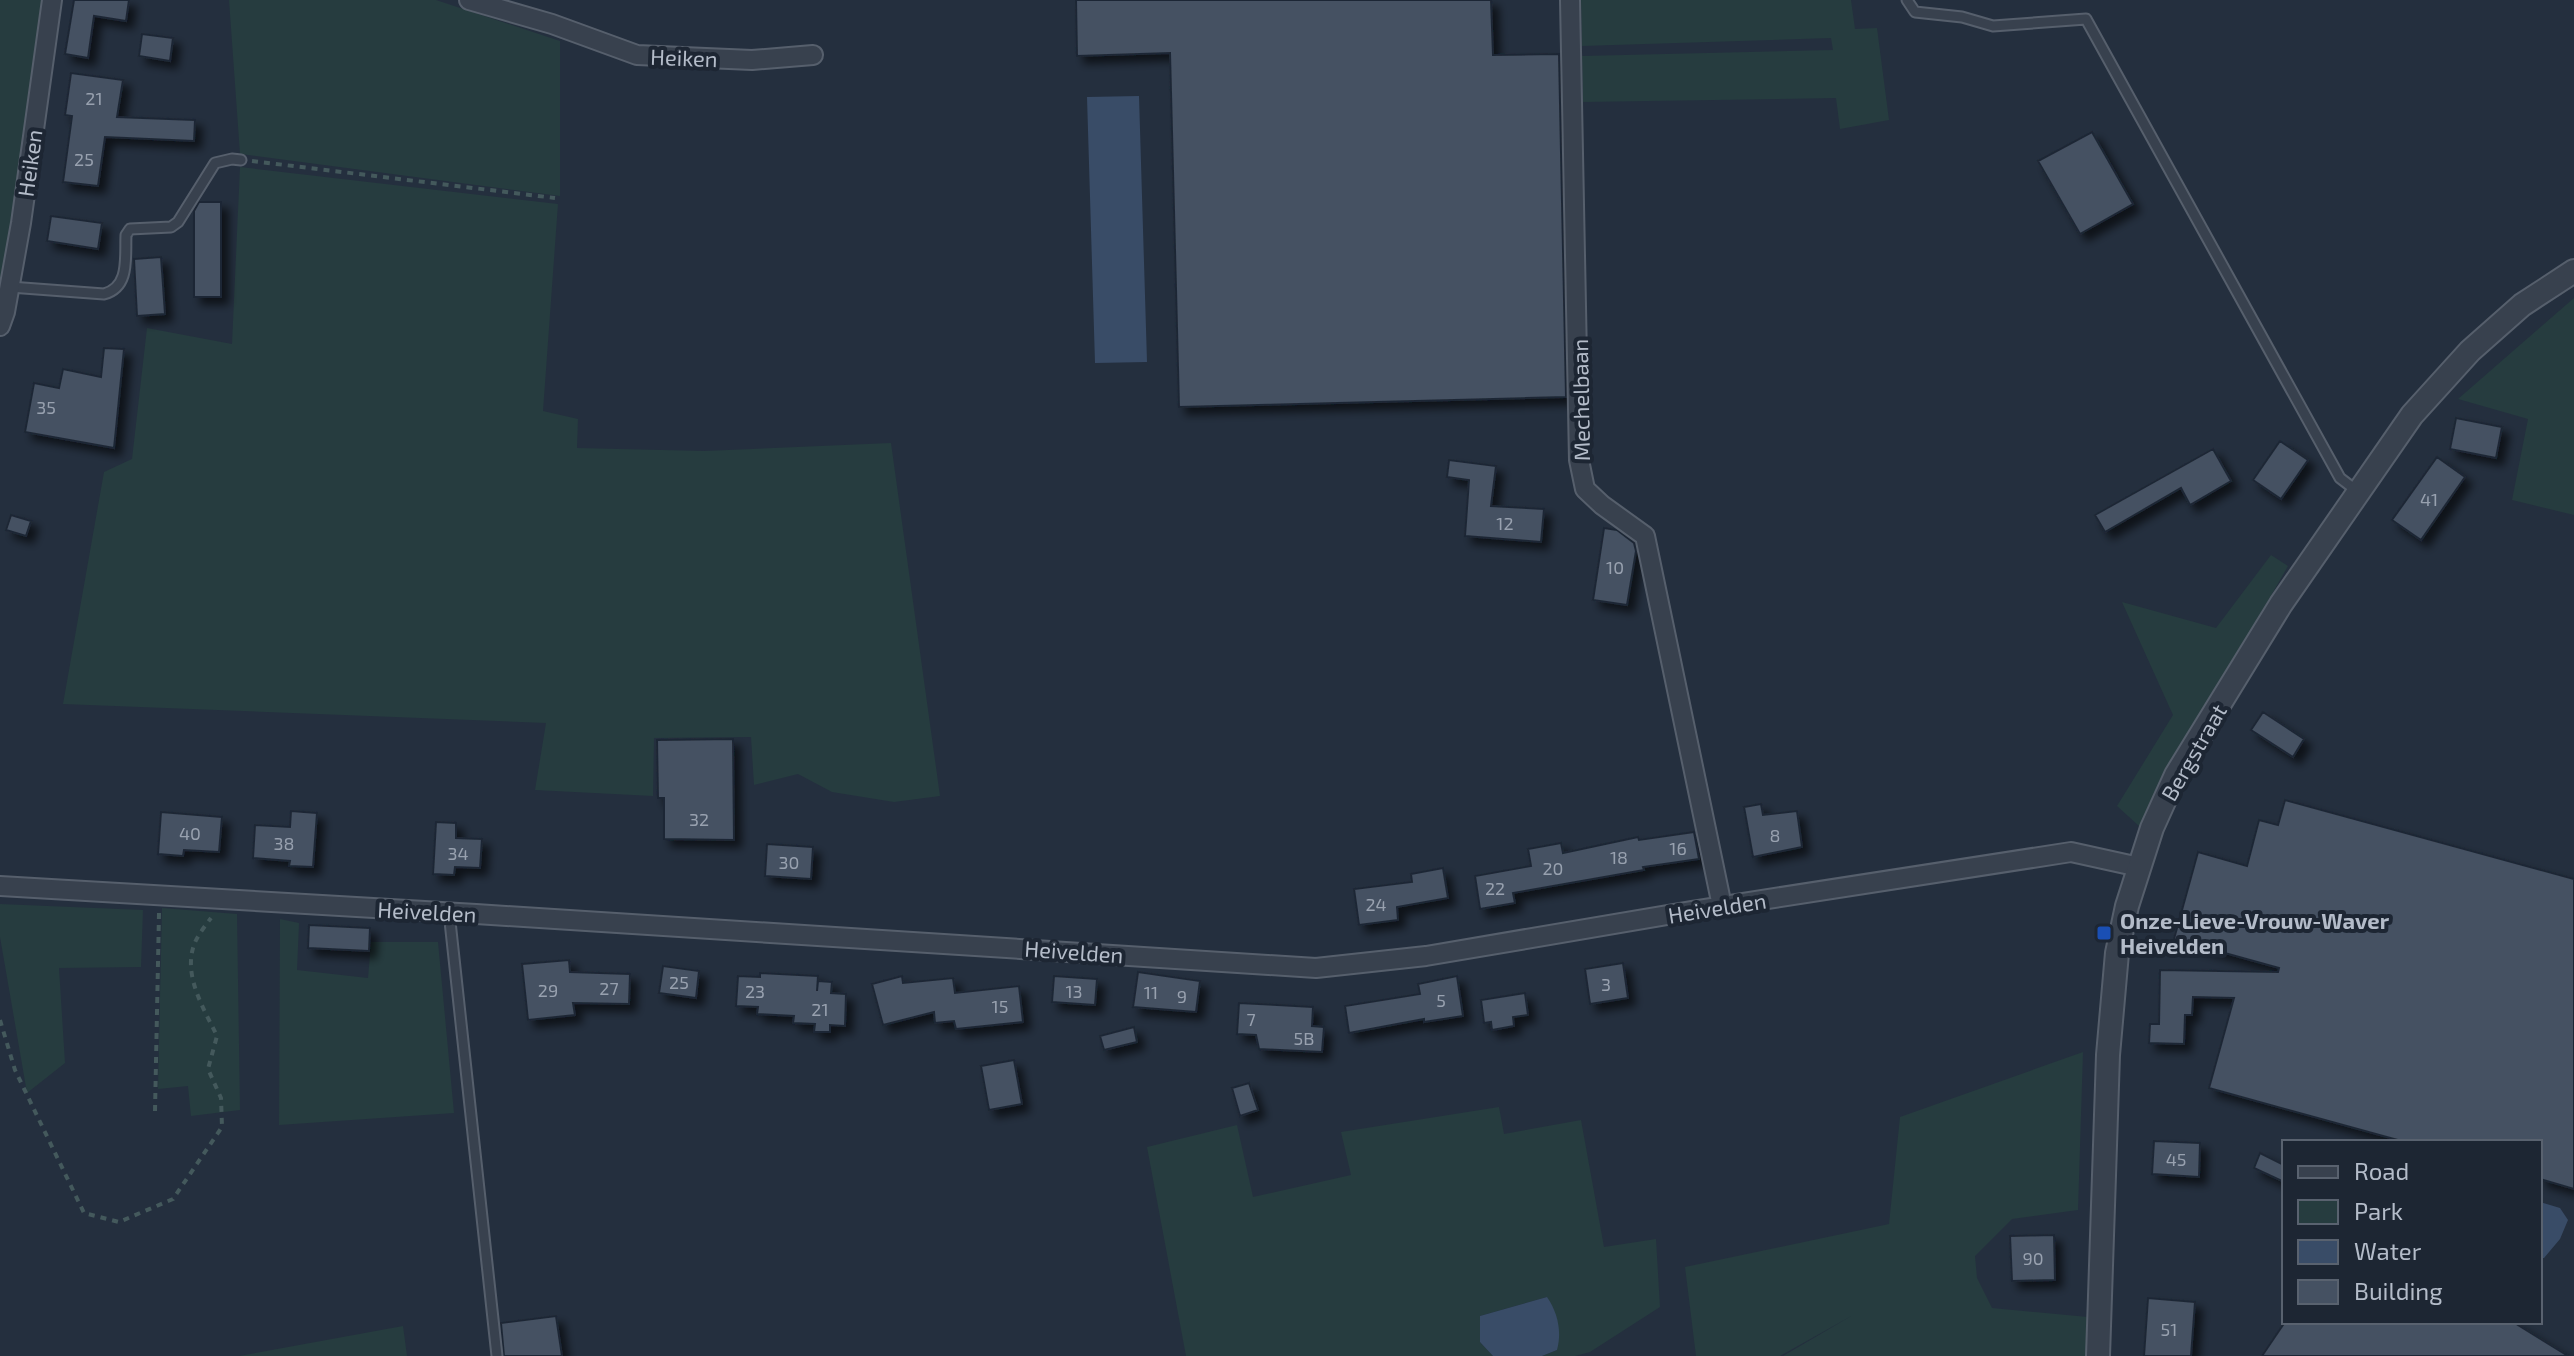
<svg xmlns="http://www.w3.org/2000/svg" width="2574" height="1356" font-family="'Exo 2',sans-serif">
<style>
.green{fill:#263c3f}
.water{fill:#394c67}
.building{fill:#455162;stroke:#1f2835;stroke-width:2;filter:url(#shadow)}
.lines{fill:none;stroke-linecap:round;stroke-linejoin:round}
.service-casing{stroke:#565f6c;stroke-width:13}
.minor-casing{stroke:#565f6c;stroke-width:22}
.tertiary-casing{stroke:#565f6c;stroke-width:26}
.path{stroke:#44595c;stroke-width:4;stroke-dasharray:6 6;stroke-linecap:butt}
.service{stroke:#38414e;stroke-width:9}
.minor{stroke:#38414e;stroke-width:18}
.tertiary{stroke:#38414e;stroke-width:22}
.transit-dot{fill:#1a4fb4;stroke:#1d2633;stroke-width:3}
.labels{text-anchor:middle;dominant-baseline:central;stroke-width:8;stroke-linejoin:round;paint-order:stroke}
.number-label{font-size:18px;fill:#98a1af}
.street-label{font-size:22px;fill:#b4bcc9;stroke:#1d2633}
.poi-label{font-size:22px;font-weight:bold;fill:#b4bcc9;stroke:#1d2633;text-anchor:start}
</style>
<defs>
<filter id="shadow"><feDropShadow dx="7" dy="7" stdDeviation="4" flood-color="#0009"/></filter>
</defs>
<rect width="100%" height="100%" fill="#242f3e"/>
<path class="green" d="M0,0H45L0,310Z
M229,0H436L560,41V196L240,154Z
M1581,0H1851L1855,29L1877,28L1889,120L1840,129L1836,98L1583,102L1582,56L1833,50L1831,38L1582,46Z
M240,167L558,204L543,411L578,419L577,448L704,451L891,443L940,796L894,802L832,792L798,774L754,785L751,737L654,738L653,796L535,790L546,723L63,704L104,472L132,459L147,328L232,344Z
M2574,298V515L2512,500L2528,419L2458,399Z
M2271,555L2288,566L2139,826L2117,806L2173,715L2122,602L2216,628Z
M0,904L143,910L141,967L59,968L65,1063L27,1093L0,937Z
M162,908L237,914L240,1110L191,1116L188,1086L158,1089Z
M280,919L299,923L297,970L368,978L371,942H438L454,1113L279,1125Z
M2083,1052L2078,1210L2012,1219L1975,1256L1977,1278L1992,1308L2088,1317L2087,1356H1783L1853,1315L1780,1356H1696L1685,1267L1889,1224L1900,1117Z
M1499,1107L1504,1134L1581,1120L1604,1247L1656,1239L1660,1307L1590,1352L1575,1356H1542L1557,1350L1547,1297L1480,1316V1342L1493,1356H1186L1147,1147L1237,1125L1253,1197L1351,1175L1341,1132Z
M403,1326L407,1356H239Z"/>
<path class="water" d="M1139,96L1147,362L1095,363L1087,97Z
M2540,1202L2560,1208L2568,1220L2560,1239L2544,1258H2540Z
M1547,1297C1558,1313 1562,1332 1557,1350L1542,1356H1493L1480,1342V1316Z"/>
<path class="building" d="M74,0H129L126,21L94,16L88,58L65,54Z
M1076,0H1491L1493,55L1559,54L1566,397L1179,407L1170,53L1077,56Z
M142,34L173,38L170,61L139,56Z
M71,73L123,80L117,117L195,120L194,141L105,137L98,186L63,182L72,116L65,115Z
M2092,132L2133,204L2080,234L2038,161Z
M199,202H221V297H194V211Z
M51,216L102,223L98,249L47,241Z
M161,257L165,314L137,316L134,259Z
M104,348L124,349L114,448L25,432L34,383L59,388L63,369L101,377Z
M2456,418L2502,427L2496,458L2450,449Z
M2280,441L2308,460L2281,499L2253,480Z
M2213,449L2231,481L2190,505L2181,488L2105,532L2095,515Z
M2437,457L2465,477L2421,540L2392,520Z
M1449,460L1496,466L1491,506L1544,509L1541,542L1465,536L1469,480L1447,477Z
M11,515L31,521L26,536L6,530Z
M1604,528L1617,530L1634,543L1636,551L1627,605L1593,600Z
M2263,712L2304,739L2293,757L2251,730Z
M733,739L734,840L664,839V798H658L657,740Z
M2285,800L2574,879V1189L2540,1179V1142H2405L2209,1088L2234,998L2193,997L2192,1015H2185L2184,1044L2149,1043L2150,1024H2159L2160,970L2278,972L2279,968L2174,939L2198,852L2247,866L2259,820L2278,825Z
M1761,804L1763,815L1797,811L1802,847L1753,857L1744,807Z
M291,811L317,813L313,867L289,866L290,861L253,858L255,825L290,827Z
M161,812L222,817L219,852L184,850L183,856L158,854Z
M436,822L456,823V838L482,839L480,868L455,867L454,875L433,874Z
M1694,832L1699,859L1643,867L1644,870L1513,893L1515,903L1480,909L1475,876L1531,866L1528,849L1561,843L1563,853L1638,837L1639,840Z
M767,844L813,847L811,879L765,876Z
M1443,868L1448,898L1397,907L1398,920L1359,925L1354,889L1412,882L1411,874Z
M309,925L370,928L369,951L308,948Z
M569,960L570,972L630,974L629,1004L573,1003L575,1015L528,1020L522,964Z
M1623,963L1628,998L1590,1004L1585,969Z
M663,966L699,971L696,998L659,993Z
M1138,972L1200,981L1196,1012L1133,1007Z
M760,973L818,976L817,991L818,981L832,982L831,993L846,994L845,1026L830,1025V1032H814L815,1024L793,1023L794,1016L757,1014L758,1007L736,1006L738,976L760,977Z
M902,976L903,983L953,978L955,993L1019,986L1023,1022L956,1029L954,1021L935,1023L934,1012L883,1025L872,984Z
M1054,976L1097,979L1095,1005L1052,1002Z
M1457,976L1463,1016L1424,1022V1019L1349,1033L1345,1006L1420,994L1418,984Z
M1525,993L1528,1015L1513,1017L1514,1026L1492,1030L1491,1022L1484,1023L1481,1000Z
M1239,1003L1313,1007L1312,1026L1324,1027L1322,1052L1259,1049L1256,1035L1237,1034Z
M1134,1027L1137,1042L1104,1050L1100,1036Z
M1014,1060L1022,1104L989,1110L981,1066Z
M1249,1083L1258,1110L1240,1116L1232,1088Z
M2154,1141L2200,1143L2199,1177L2152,1174Z
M2260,1153L2284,1165V1182L2254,1168Z
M2054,1235L2055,1280L2012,1281L2010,1236Z
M2148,1298L2195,1302L2191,1356H2144Z
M556,1316L562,1356H504L501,1323Z
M2285,1322H2513L2568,1356H2262Z"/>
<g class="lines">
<g class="service-casing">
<path id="service" d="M1907,0L1915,12L1962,17L1993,26L2086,19L2340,478L2357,491
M10,287L104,294C130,287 125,258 126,235L130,229L171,227L178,222L215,163L232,159L241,160
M449,912L497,1356"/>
</g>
<g class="minor-casing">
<path id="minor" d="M469,0L552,24L637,55L752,60L813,55
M1570,0L1579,460L1585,489L1602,505L1645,536L1722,906
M0,326L5,312L21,223L52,0
M0,886L476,914L1316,968L1426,956L1691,911L2071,852L2139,867"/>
</g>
<g class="tertiary-casing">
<path id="tertiary" d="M2098,1356L2108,1055L2117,953L2127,906L2152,828L2176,775L2281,604L2412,415L2470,351L2522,305L2574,271"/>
</g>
<path class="path" d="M252,161L555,198
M0,1020L15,1070L84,1213L119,1222L173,1199L222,1127L221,1098L208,1069L217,1036C204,1009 183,976 194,945C197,936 205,926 211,918
M155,1111L159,913"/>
<use href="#service" class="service"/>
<use href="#minor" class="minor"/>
<use href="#tertiary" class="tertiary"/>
</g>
<rect class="transit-dot" x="2096" y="925" width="16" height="16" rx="4"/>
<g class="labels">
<g class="number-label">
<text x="94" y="98">21</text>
<text x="84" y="159">25</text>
<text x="46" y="407">35</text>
<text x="2429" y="499">41</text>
<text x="1505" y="523">12</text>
<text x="1615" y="567">10</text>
<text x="699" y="819">32</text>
<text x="190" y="833">40</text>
<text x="1775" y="835">8</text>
<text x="284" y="843">38</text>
<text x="1678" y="848">16</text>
<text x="458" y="853">34</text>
<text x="1619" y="857">18</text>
<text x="789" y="862">30</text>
<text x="1553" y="868">20</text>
<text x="1495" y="888">22</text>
<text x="1376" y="904">24</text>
<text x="679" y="982">25</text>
<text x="1606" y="984">3</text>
<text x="609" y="988">27</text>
<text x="548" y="990">29</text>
<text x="755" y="991">23</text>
<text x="1074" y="991">13</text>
<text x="1151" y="992">11</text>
<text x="1182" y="996">9</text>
<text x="1441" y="1000">5</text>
<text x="1000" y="1006">15</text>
<text x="820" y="1009">21</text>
<text x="1251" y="1019">7</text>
<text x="1304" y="1038">5B</text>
<text x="2176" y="1159">45</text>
<text x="2033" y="1258">90</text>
<text x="2169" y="1329">51</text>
</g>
<g class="street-label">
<text transform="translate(684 57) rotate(2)">Heiken</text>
<text transform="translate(29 163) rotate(-82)">Heiken</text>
<text transform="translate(1580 400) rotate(-91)">Mechelbaan</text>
<text transform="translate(2193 752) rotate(-60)">Bergstraat</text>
<text transform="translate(1717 907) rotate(-9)">Heivelden</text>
<text transform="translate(427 911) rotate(3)">Heivelden</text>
<text transform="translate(1074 951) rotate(4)">Heivelden</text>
</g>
<g class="poi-label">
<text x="2120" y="920">Onze-Lieve-Vrouw-Waver<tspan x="2120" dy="25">Heivelden</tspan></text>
</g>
</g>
<rect x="2282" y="1140" width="260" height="184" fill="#1d2633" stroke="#59626f" stroke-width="2"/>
<rect x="2298" y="1166" width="40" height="12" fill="#38414e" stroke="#59626f" stroke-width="2"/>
<text x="2354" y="1180" font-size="24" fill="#b4bcc9">Road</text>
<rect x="2298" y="1200" width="40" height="24" fill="#263c3f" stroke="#59626f" stroke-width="2"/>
<text x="2354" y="1220" font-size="24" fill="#b4bcc9">Park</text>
<rect x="2298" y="1240" width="40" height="24" fill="#394c67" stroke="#59626f" stroke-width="2"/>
<text x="2354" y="1260" font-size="24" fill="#b4bcc9">Water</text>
<rect x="2298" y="1280" width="40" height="24" fill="#455162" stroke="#59626f" stroke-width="2"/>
<text x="2354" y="1300" font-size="24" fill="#b4bcc9">Building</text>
</svg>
